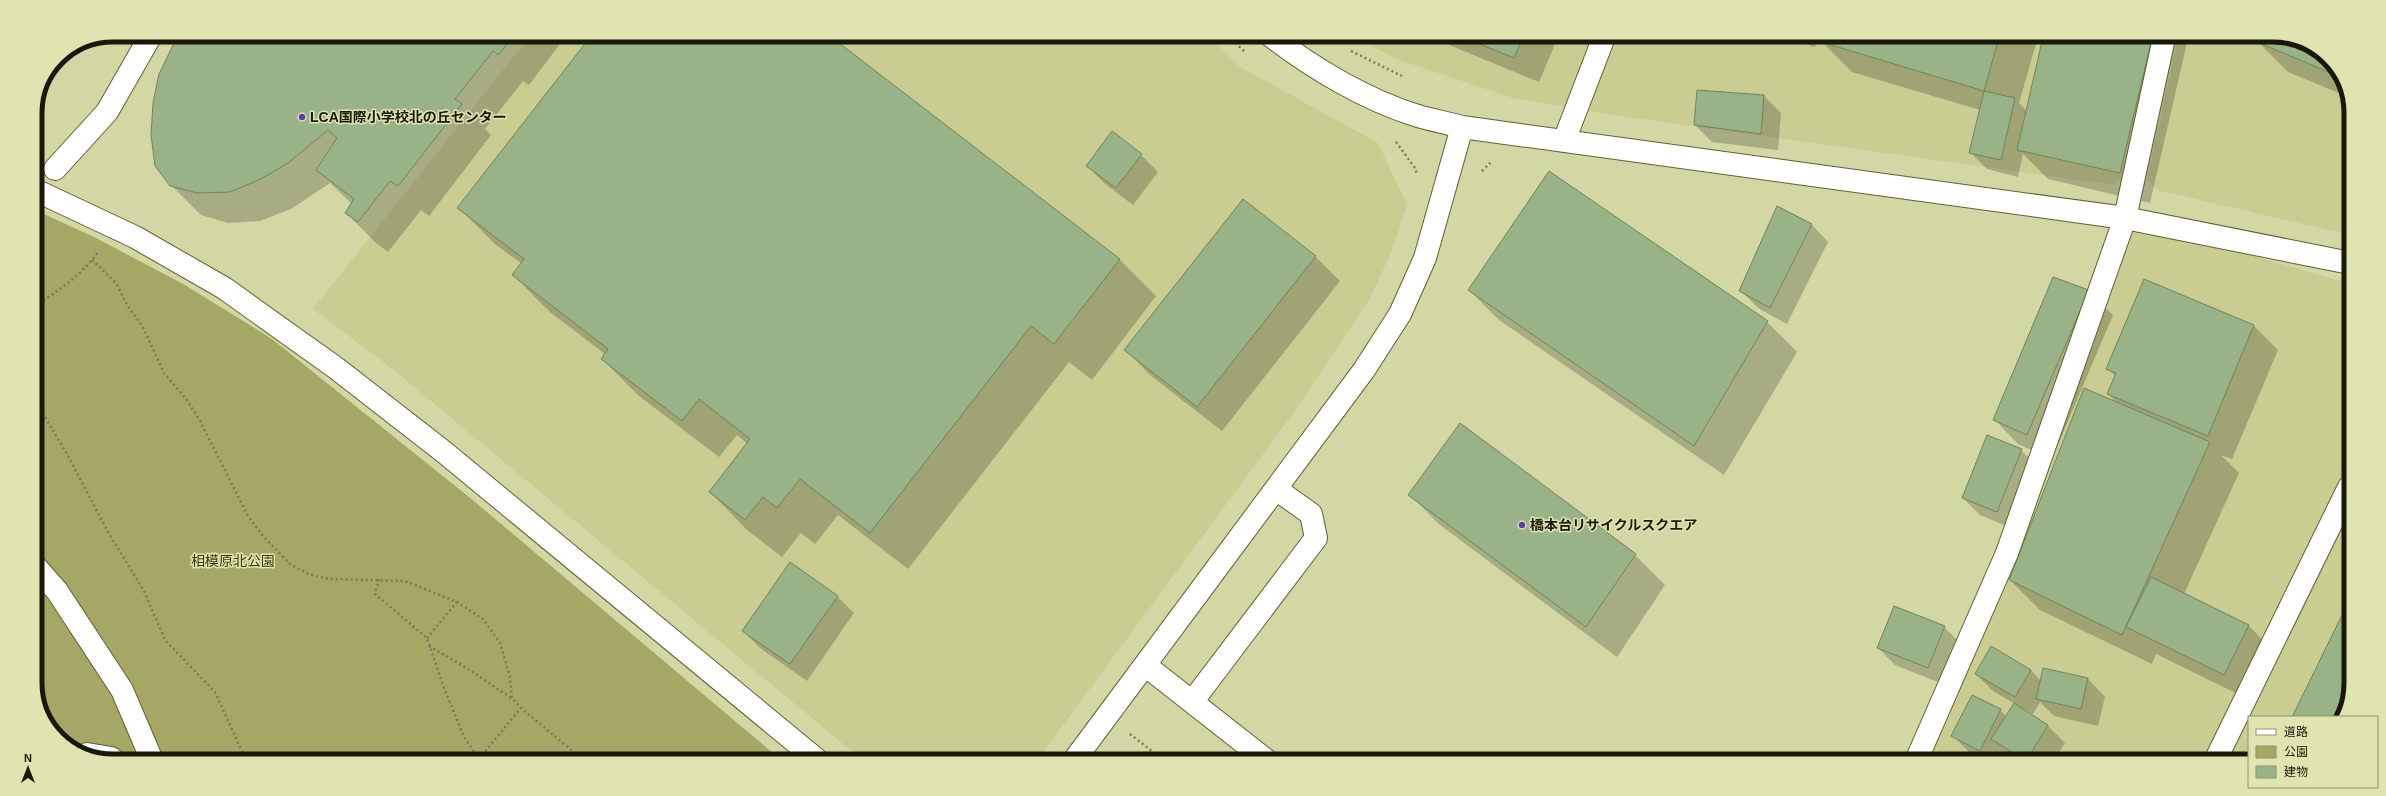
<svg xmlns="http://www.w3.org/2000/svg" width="2386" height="796" font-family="Arial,'Noto Sans JP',sans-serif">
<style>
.built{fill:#c9cd92}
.green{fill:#a5a865}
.shadow{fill:#0003}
.building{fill:#9ab386;stroke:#6e855a}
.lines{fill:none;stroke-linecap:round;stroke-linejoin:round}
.minor-casing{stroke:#5e6131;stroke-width:24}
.path{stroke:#7a7c58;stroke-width:2.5;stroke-dasharray:2 3;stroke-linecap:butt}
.minor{stroke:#fff;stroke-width:22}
.poi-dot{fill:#5d3ab2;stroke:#e0e4b0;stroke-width:1.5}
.labels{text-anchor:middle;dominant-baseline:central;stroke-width:3;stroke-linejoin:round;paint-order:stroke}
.poi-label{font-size:14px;font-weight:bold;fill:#181906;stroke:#e0e4b0;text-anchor:start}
.park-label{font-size:14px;fill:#38390b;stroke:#e0e4b0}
.rim{fill:none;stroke:#181906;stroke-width:5}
</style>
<rect width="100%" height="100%" fill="#d3d7a3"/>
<path class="built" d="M530,36H1207L1240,67L1378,143L1407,205L1391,253L1369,300L1292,415L1038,759H861L395,371L313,309Z
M1356,37L2155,38L2125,177L2114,185L1614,115L1513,98L1393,58Z
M2178,38H2293L2332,62L2351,108L2350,235L2157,190L2147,179Z
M2125,218L2350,284L2348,703L2339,717H2249V761H1916Z"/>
<path class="green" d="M35,210L94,237L185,285L272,339L469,497L780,759L93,758L54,734L35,688Z"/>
<path class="shadow" d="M179,35L566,36L529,85L523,81L485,129L491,135L429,216L421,210L388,252L376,243L346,213L352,204L330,183L291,209L260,221L228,223L201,215L171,185Z
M592,36H828L1119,259L1156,296L1092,380L1069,362L908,569L838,515L815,544L801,533L782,557L747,530L710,492L748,444L737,435L719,457L639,396L602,359L605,354L550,312L513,275L522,264L496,245L459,208Z
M1430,37H1558L1539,82Z
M1779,37H1818L1815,47Z
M1824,37H2038L2019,103L2027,111L2044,37L2182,38L2187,43L2150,203L2048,179L2023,154L2018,177L1987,169L1970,152L1980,110L1852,72L1822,42Z
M2260,38H2293L2332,62L2346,96L2288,72L2258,42Z
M1764,96L1781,113L1778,150L1712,142L1695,125Z
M1141,155L1158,172L1133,205L1104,183L1087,166Z
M1549,172L1767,322L1797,352L1724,475L1499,320L1469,290Z
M1811,224L1828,242L1787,324L1758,308L1740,290Z
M1315,256L1340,281L1222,431L1150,375L1126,350Z
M2145,281L2254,326L2278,350L2232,459L2221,455L2239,473L2184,594L2248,625L2273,650L2248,699L2156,654L2152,664L2040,610L2010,580L2117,403L2108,394L2115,376L2107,368Z
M2088,291L2113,315L2052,459L2018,444L1994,419Z
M2021,450L2038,467L2014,529L1980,515L1963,498Z
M1410,495L1635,555L1665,585L1617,657L1440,525Z
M837,596L854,613L807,681L760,648L743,631Z
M2349,604L2348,703L2339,717H2293Z
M1944,627L1961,644L1945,685L1895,665L1878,648Z
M2044,669L2088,679L2105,697L2098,726L2054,716L2040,702L2033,714L2024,709L2023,710L2048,726L2065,743L2054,761H2017L2005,752L2001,761H1985L1970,753L1953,736L2000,710L2007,717L2015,704L1993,691L1976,674L2031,670L2041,681Z"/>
<path class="building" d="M178,35L514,36L498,55L493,51L455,99L462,104L398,186L390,181L358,222L345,213L354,199L316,170L337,138L328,130L288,163L261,179L230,192L197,193L170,186L155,166L151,135L153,103L159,74Z
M591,36H830L1120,259L1054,344L1031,326L870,533L800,479L777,508L763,497L745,520L709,492L750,439L699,399L682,421L601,359L608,349L512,275L524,259L457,208Z
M1462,37H1523L1514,58Z
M1823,37H1999L1984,91L1821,42Z
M2043,37L2152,38L2120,173L2017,150Z
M2259,38H2293L2332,62L2338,76L2257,42Z
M1697,90L1764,95L1761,134L1694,125Z
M1984,91L2015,98L2001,160L1969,153Z
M1112,131L1142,154L1116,188L1086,166Z
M1549,171L1768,321L1694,446L1468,290Z
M1243,199L1316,256L1197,407L1124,350Z
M1777,206L1812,224L1770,308L1739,291Z
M2053,277L2089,290L2027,435L1993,420Z
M2144,279L2254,325L2208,436L2107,394L2116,373L2106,369Z
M2084,388L2210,442L2122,635L2009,580Z
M1460,423L1636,554L1586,627L1408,495Z
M1987,435L2022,449L1997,512L1962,498Z
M2349,546V564L2342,561Z
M790,562L838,596L790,664L742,631Z
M2151,577L2249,625L2224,675L2126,627Z
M2349,601L2348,703L2339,717H2292Z
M1894,606L1945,626L1928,668L1877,648Z
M1991,646L2031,670L2015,697L1975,674Z
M2043,668L2088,678L2081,709L2036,699Z
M1972,695L2001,709L1980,751L1951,736Z
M2014,703L2048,725L2026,761L1991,739Z"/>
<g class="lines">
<g class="minor-casing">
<path id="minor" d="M1271,36C1312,68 1368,101 1418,116C1432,120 1447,123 1462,127L2125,218L2350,263
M1564,141L1604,37
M55,169L107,112L151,35
M35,190L135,237L224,288L336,368L444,452L816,759
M35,566L57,591L122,690L151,758
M1145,665L1266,760
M1192,702L1316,538L1311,514L1276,489
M87,754L111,758
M1075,759L1364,370L1400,314L1425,258L1462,127
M1916,761L2007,553L2125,218L2164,38
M2215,761L2349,487"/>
</g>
<path class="path" d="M1228,36L1244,51
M1351,51L1402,76
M1396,142L1415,168L1417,174
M1482,171L1491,162
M92,260L116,283L127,305L143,327L164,373L187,400L200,421L248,516L262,535L290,564L308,574L329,579L405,581L457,602L483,619L500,643L510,677L512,698L521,708L582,759
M35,306C58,291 82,275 98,252
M35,400L68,456L108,532L144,591L165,640L215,692L245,758
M379,579L375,594L427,638L444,688L464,737L479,759
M427,638L457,602
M429,646L470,670L511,698
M1130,734L1163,760
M846,755L851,759
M479,759L521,708"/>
<use href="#minor" class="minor"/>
</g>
<g class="poi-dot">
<circle cx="302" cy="117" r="4"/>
<circle cx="1522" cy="525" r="4"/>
</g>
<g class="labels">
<g class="poi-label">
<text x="310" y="117">LCA国際小学校北の丘センター</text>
<text x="1530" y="525">橋本台リサイクルスクエア</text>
</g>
<g class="park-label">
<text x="233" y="561">相模原北公園</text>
</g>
</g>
<path d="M0 0H2386V796H0ZM113 42H2273A71 71 0 0 1 2344 113V683A71 71 0 0 1 2273 754H113A71 71 0 0 1 42 683V113A71 71 0 0 1 113 42Z" fill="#e0e4b0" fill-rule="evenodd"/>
<path class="rim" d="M113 42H2273A71 71 0 0 1 2344 113V683A71 71 0 0 1 2273 754H113A71 71 0 0 1 42 683V113A71 71 0 0 1 113 42Z"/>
<rect x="2248" y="716" width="130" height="72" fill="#e0e4b0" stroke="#90936c"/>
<rect x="2256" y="729" width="20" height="6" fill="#ffffff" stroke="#90936c"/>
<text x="2284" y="736" font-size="12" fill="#181906">道路</text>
<rect x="2256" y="746" width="20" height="12" fill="#a5a865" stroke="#90936c"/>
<text x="2284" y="756" font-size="12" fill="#181906">公園</text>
<rect x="2256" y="766" width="20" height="12" fill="#9ab386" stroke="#90936c"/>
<text x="2284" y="776" font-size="12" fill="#181906">建物</text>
<g transform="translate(28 768)" stroke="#e0e4b0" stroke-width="3" paint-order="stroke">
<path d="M0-3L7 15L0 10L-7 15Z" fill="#181906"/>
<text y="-6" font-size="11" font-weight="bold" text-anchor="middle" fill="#181906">N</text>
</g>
</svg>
